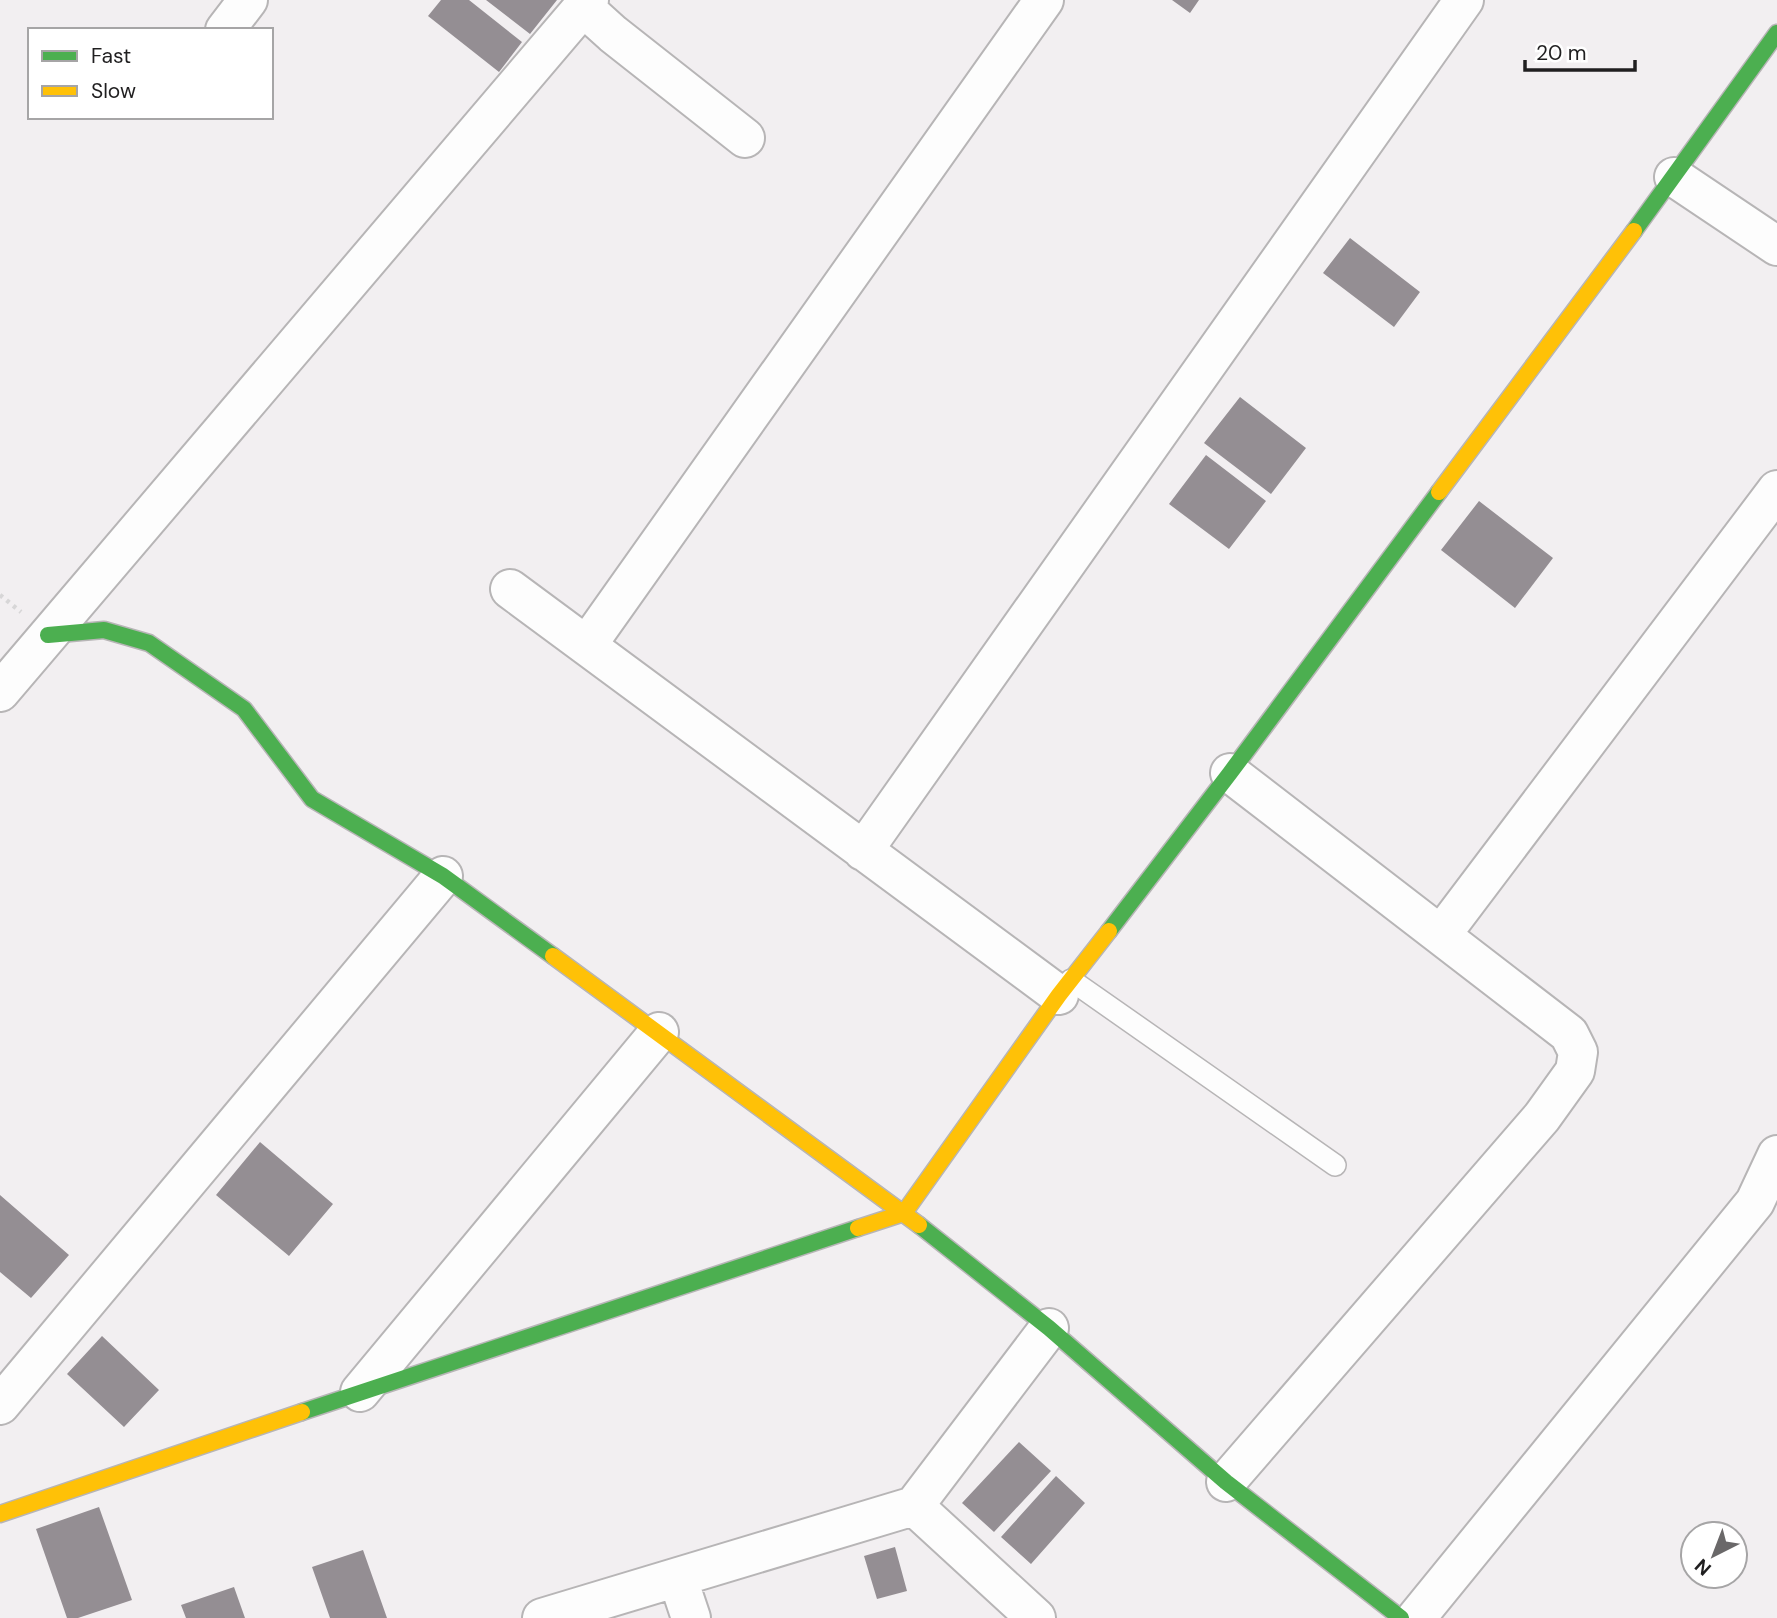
<svg xmlns="http://www.w3.org/2000/svg" width="1777" height="1618" font-family="'DM Sans',sans-serif">
<style>
.building{fill:#948e93}
.lines{fill:none;stroke-linecap:round;stroke-linejoin:round}
.lane-casing{stroke:#b7b5b6;stroke-width:24}
.street-casing{stroke:#b7b5b6;stroke-width:42}
.fast-casing{stroke:#b7b5b6;stroke-width:19}
.slow-casing{stroke:#b7b5b6;stroke-width:19}
.path{stroke:#d7d6d7;stroke-width:4.5;stroke-dasharray:3.5 5;stroke-linecap:butt}
.lane{stroke:#fdfdfd;stroke-width:21}
.street{stroke:#fdfdfd;stroke-width:38}
.fast{stroke:#4caf50;stroke-width:16}
.slow{stroke:#ffc107;stroke-width:16}
</style>
<rect width="100%" height="100%" fill="#f2eff1"/>
<path class="building" d="M441,0H469L522,42L499,72L428,16Z
M486,0H557L530,34Z
M1172,0H1199L1190,13Z
M1350,238L1420,292L1394,327L1323,273Z
M1240,397L1306,448L1271,494L1204,443Z
M1206,455L1266,501L1229,549L1169,504Z
M1479,501L1553,558L1515,608L1441,550Z
M260,1142L333,1204L289,1256L216,1195Z
M0,1195L69,1255L31,1298L0,1272Z
M102,1336L159,1390L124,1427L67,1374Z
M1019,1442L1051,1471L994,1532L962,1503Z
M1056,1476L1085,1503L1031,1564L1001,1537Z
M99,1507L132,1600L78,1618H67L36,1529Z
M895,1547L907,1591L877,1599L864,1556Z
M363,1550L387,1618H330L312,1567Z
M234,1587L245,1618H186L181,1605Z"/>
<g class="lines">
<g class="lane-casing">
<path id="lane" d="M1071,980L1335,1165"/>
</g>
<g class="street-casing">
<path id="street" d="M583,7L613,34L745,138
M225,30L248,0
M1674,177L1777,246
M510,589L1059,995
M587,645L1044,0
M0,692L589,0
M863,851L1464,0
M1441,935L1777,490
M360,1392L659,1032
M0,1405L443,876
M1226,1482L1542,1117L1575,1071L1578,1052L1569,1034L1230,773
M914,1506L1036,1618
M678,1579L691,1618
M542,1618L914,1506L1049,1328
M1416,1618L1755,1202L1777,1155"/>
</g>
<g class="fast-casing">
<path id="fast" d="M1634,231L1777,33
M48,635L104,630L149,643L244,709L312,799L443,876L553,956
M1109,931L1230,773L1439,492
M919,1225L1049,1328L1226,1482L1401,1618
M302,1412L858,1228"/>
</g>
<g class="slow-casing">
<path id="slow" d="M1439,492L1634,231
M553,956L919,1225
M858,1228L904,1213L1059,995L1109,931
M0,1514L302,1412"/>
</g>
<path class="path" d="M0,595L21,612"/>
<use href="#lane" class="lane"/>
<use href="#street" class="street"/>
<use href="#fast" class="fast"/>
<use href="#slow" class="slow"/>
</g>
<rect x="28" y="28" width="245" height="91" fill="#ffffff" stroke="#a6a5a6" stroke-width="2"/>
<rect x="42" y="51" width="35" height="10" fill="#4caf50" stroke="#a6a5a6" stroke-width="2"/>
<text x="91" y="63" font-size="21" fill="#201f20">Fast</text>
<rect x="42" y="86" width="35" height="10" fill="#ffc107" stroke="#a6a5a6" stroke-width="2"/>
<text x="91" y="98" font-size="21" fill="#201f20">Slow</text>
<g transform="translate(1714 1555) rotate(222)"><circle r="33" fill="#ffffff" stroke="#a6a5a6" stroke-width="2"/>
<path d="M0-5L12 26L0 18L-12 26Z" fill="#6a6869"/>
<text y="-10" font-size="19" font-weight="bold" text-anchor="middle" fill="#201f20">N</text>
</g>
<path d="M1525 60v10h110v-10" fill="none" stroke="#201f20" stroke-width="3.5"/>
<text x="1536" y="60" font-size="21" fill="#201f20" stroke="#ffffff" stroke-width="5" paint-order="stroke">20 m</text>
</svg>
